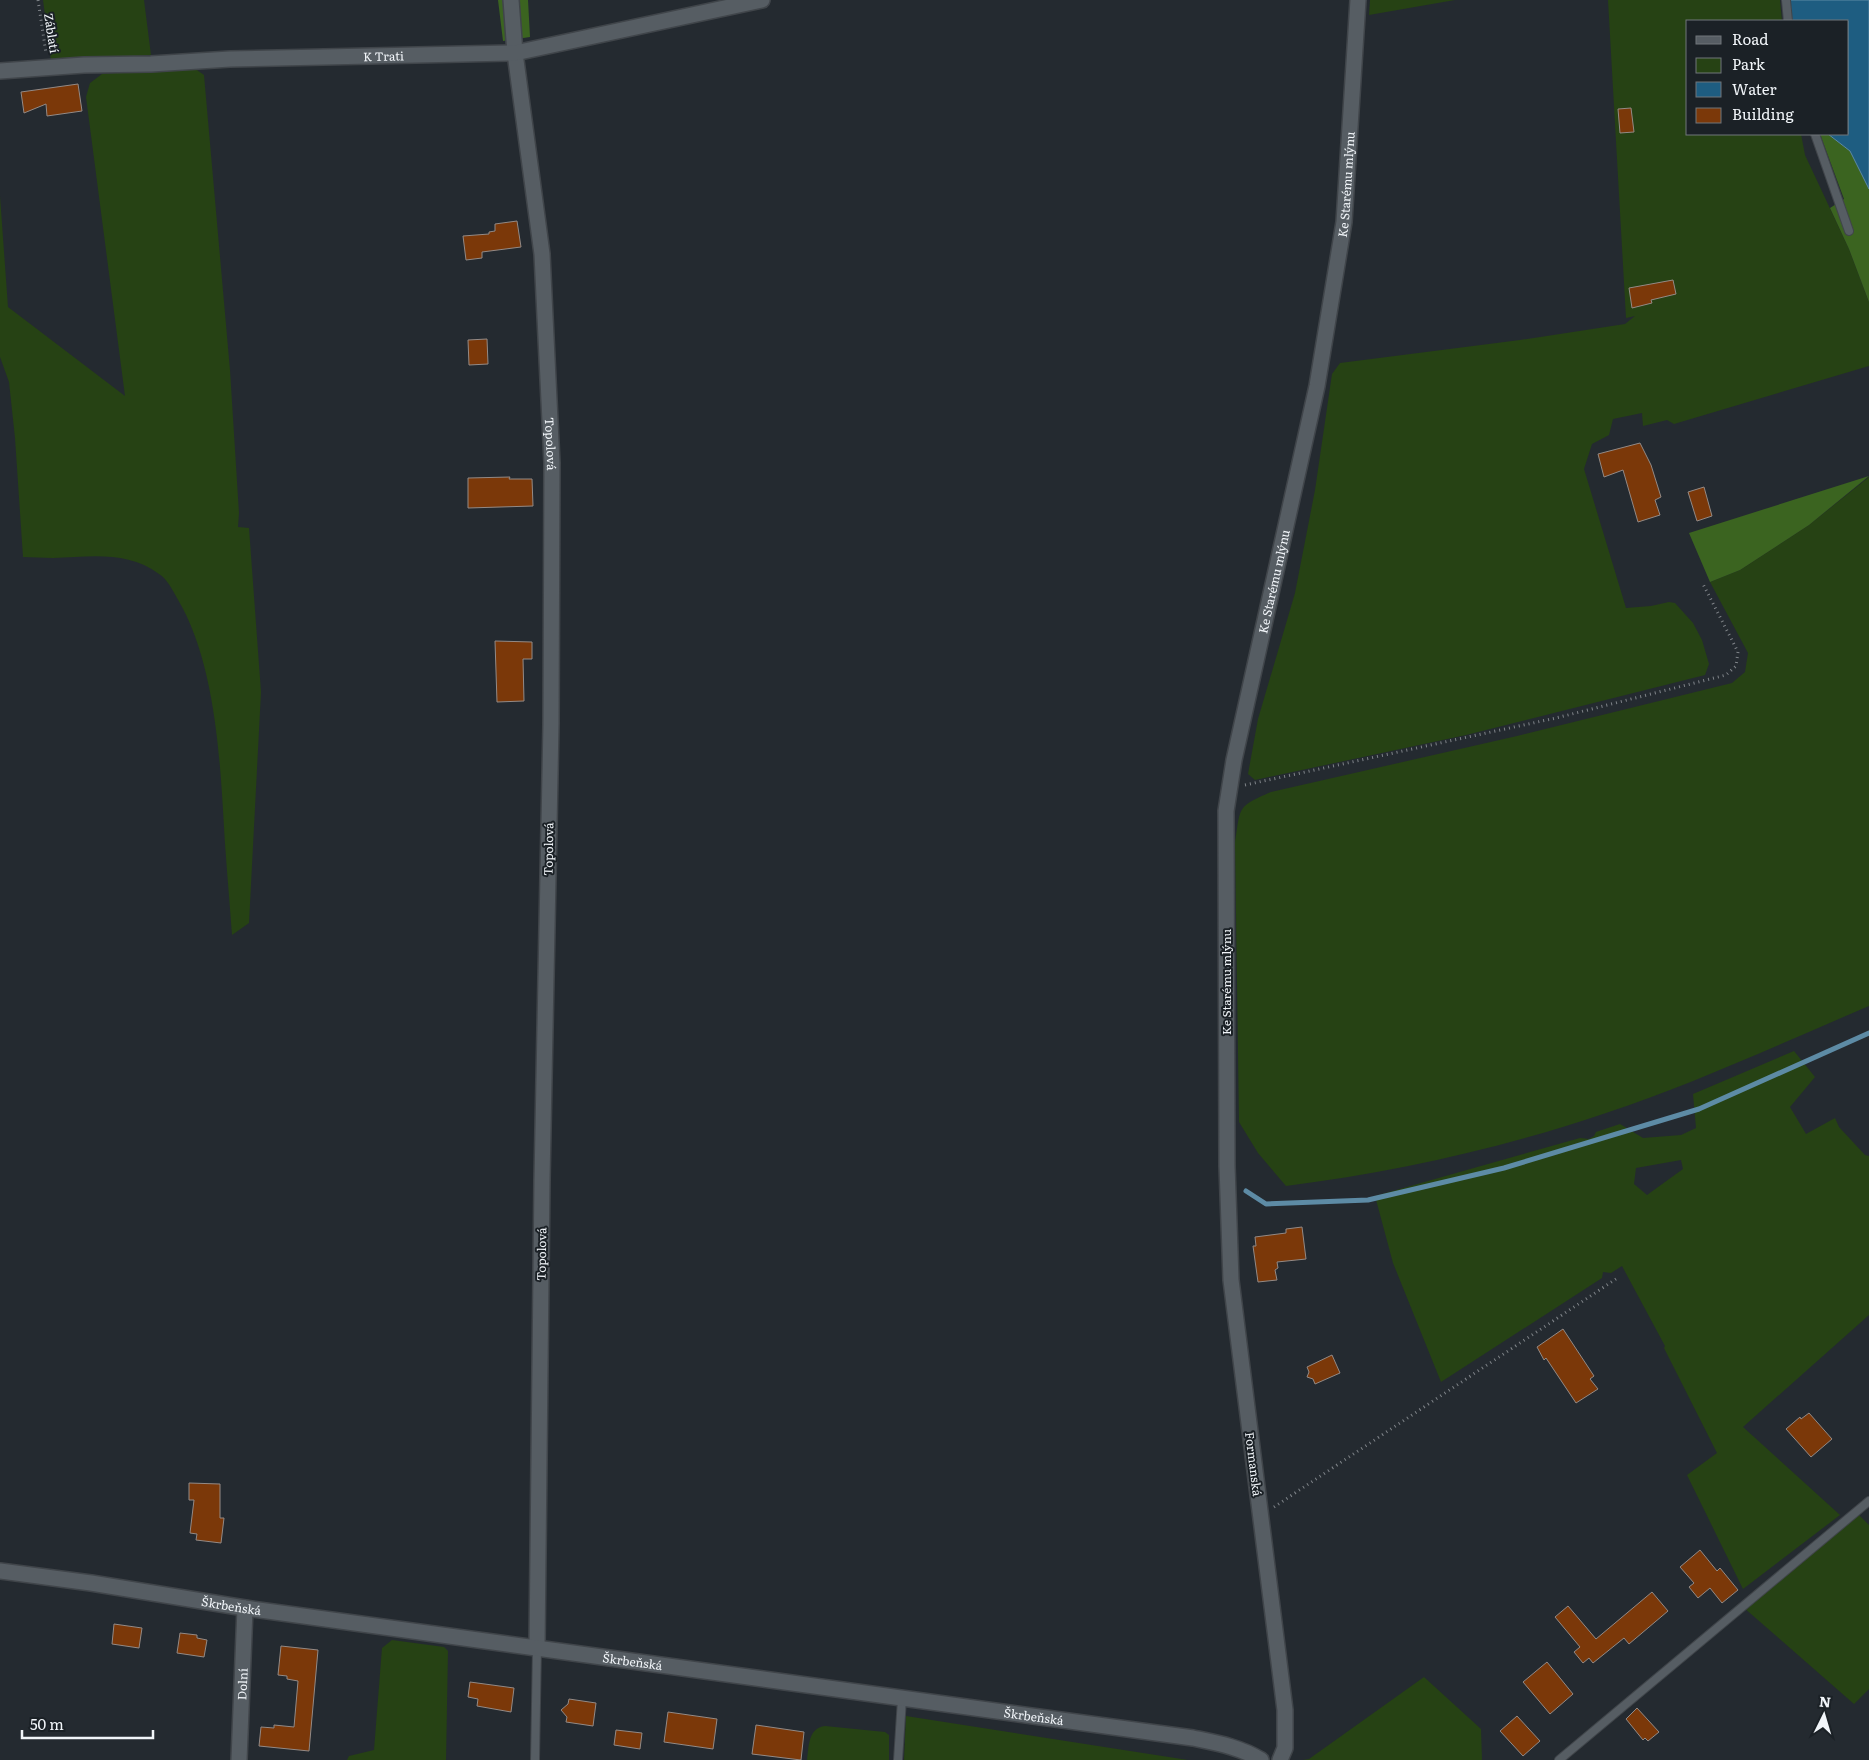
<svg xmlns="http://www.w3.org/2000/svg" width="1869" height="1760" font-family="Literata,serif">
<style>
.green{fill:#264214;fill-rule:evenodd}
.forest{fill:#3b6420}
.water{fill:#1e5d81;stroke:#5d8ba5}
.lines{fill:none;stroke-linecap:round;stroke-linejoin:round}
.stream{stroke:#5d8ba5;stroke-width:5}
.building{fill:#7b3809;stroke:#938a86}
.lane-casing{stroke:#40454a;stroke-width:10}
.street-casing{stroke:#40454a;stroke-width:18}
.path{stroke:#80858a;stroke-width:3;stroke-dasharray:1 4;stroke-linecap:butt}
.lane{stroke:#565d63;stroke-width:8}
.street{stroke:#565d63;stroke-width:15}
.labels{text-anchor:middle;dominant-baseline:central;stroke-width:4;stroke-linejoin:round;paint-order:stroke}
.street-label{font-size:12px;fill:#f1f5f9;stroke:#1b2126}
</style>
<rect width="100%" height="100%" fill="#242a30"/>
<path class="green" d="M43,0H144L151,55L51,61Z
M1370,0H1455L1369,15Z
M1608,0H1780L1782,21H1688V134H1801L1805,155L1849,249L1869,302V366L1674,424L1667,420L1643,426L1642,413L1613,419L1609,435L1592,444L1584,469L1626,608L1651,606L1669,602L1675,603L1693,623L1702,640L1709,664L1705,675L1466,735L1255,780L1248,774L1258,719L1295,593L1315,490L1332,374L1340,363L1520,340L1625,324L1635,316L1626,318Z
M194,68L204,75L230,370L239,513L238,527L249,528L261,692L249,923L232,935C229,893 225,852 223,810C219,743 212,656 177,598C172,589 167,579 159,574C127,550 89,557 53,558C43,558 33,557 23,557L15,438L9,382L0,357V196L8,307L125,396L86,97L90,83L102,74Z
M1869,477V1006C1782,1043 1696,1083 1606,1113C1503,1148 1395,1172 1286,1186L1258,1153L1239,1122L1235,843C1241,807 1236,807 1271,792L1517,736L1732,683L1745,672L1748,653L1710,582L1740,570L1809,525Z
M1794,1051L1815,1077L1790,1107L1806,1134L1835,1118L1839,1127L1865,1155L1869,1156V1315L1743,1427L1840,1515L1743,1589L1687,1475L1717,1453L1664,1348L1665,1346L1622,1266L1611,1273L1603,1272L1602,1278L1441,1382L1393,1263L1375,1196L1580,1138L1589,1139L1594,1136L1596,1132L1620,1124L1643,1138L1681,1135L1696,1128L1693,1094ZM1681,1160L1683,1169L1647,1195L1634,1184L1636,1168Z
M1856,1512L1869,1525V1689L1854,1704L1743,1607Z
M392,1640L444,1647L448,1651L446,1760H347L349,1756L374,1750L382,1648Z
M1424,1677L1481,1729L1482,1760H1303L1309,1759Z
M906,1716L1188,1760H904Z
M825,1726L885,1732L889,1735V1760H807C809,1746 808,1728 825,1726Z"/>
<path class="forest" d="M498,0H528L530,37L503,41Z
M1820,134H1828L1850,151L1869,189V302L1849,249L1830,208L1844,199Z
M1869,476L1809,525L1740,570L1710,582L1689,533Z"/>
<path class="water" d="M1790,0H1869V189L1850,151L1828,134H1848V21H1792Z"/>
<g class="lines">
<path class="stream" d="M1246,1191L1266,1204L1368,1200L1504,1168L1699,1109L1869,1033"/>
</g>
<path class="building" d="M78,84L82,111L47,116L46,104L24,113L21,92Z
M1631,108L1634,132L1620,133L1618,109Z
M517,221L521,247L482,252V258L466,260L463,236L489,234V232L495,231V224Z
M1673,280L1676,294L1651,300L1652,303L1632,308L1629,288Z
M487,339L488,364L469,365L468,340Z
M1640,443L1651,465L1661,497L1655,500L1660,515L1638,522L1623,470L1604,477L1598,454Z
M510,477L509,479H532L533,506L468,508V478Z
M1704,487L1712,516L1697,521L1688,492Z
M495,641L532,642V659H523L524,701L497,702Z
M1302,1227L1306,1259L1277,1262L1278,1268L1275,1270L1277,1280L1258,1282L1253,1246H1256L1255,1237L1286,1233V1229Z
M1563,1329L1594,1376L1590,1379L1598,1389L1576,1403L1546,1358L1544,1360L1537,1347Z
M1332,1355L1340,1373L1315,1384L1313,1379L1307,1377L1309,1372L1307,1367Z
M1809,1413L1832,1439L1811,1457L1786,1429L1800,1417L1801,1419Z
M189,1483L220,1484V1518H224L221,1543L196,1540L197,1534L190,1533L194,1500H189Z
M1700,1550L1717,1571L1720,1568L1738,1590L1722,1603L1710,1588L1698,1598L1689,1587L1694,1583L1680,1567Z
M1652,1592L1668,1611L1629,1644L1624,1638L1593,1663L1589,1658L1583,1663L1574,1652L1580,1647L1555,1617L1568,1606L1596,1639Z
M114,1624L142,1628L139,1648L112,1644Z
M180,1633L197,1635V1638L207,1640L204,1657L177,1653Z
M281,1646L318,1650L309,1751L259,1746L261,1727L274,1728V1725L294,1727L298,1681L287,1679V1676L278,1675Z
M1547,1662L1573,1694L1550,1714L1523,1682Z
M470,1682L514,1688L511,1712L477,1706L478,1699L468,1697Z
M569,1699L596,1703L593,1726L566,1722L567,1717L561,1710L568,1704Z
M1637,1708L1659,1732L1648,1741L1645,1738L1643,1740L1626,1719Z
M668,1712L717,1719L713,1749L664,1742Z
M1517,1716L1540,1741L1523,1756L1500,1731Z
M756,1725L804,1732L801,1760L752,1754Z
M616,1730L642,1733L640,1749L614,1745Z"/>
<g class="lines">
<g class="lane-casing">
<path id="lane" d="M1786,0L1788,21
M1815,134L1849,231
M535,1760L537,1647
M898,1760L902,1699
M1559,1760L1869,1501"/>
</g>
<g class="street-casing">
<g id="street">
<path id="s1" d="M511,0L515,53L542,254L552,463L551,724L542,1180L537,1647"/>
<path id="s2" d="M0,71L84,65L151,64L230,59L515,53L762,0"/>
<path id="s3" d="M0,1571L91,1583L245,1608L1193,1738C1217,1743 1240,1747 1261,1760"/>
<path id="s4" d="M239,1760L245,1608"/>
<path id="s5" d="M1280,1760L1285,1748V1710L1231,1280L1227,1166L1226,811L1234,760L1317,386L1344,222L1358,0"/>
</g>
</g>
<path class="path" d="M38,0L46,53
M1245,785L1556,718L1726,675L1736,666L1738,652L1703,584
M1274,1507L1619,1277"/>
<use href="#lane" class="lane"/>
<use href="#street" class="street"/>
</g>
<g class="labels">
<g class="street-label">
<text transform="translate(52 33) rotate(81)">Záblatí</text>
<text stroke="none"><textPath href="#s2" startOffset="384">K Trati</textPath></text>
<text stroke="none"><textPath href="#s5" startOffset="1592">Ke Starému mlýnu</textPath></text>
<text stroke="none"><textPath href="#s1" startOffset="446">Topolová</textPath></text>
<text stroke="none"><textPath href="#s5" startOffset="1188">Ke Starému mlýnu</textPath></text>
<text transform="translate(548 849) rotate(-89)">Topolová</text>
<text transform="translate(1226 982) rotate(-90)">Ke Starému mlýnu</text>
<text transform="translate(541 1254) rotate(-89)">Topolová</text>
<text transform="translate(1254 1464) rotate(83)">Formanská</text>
<text stroke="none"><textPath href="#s3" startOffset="234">Škrbeňská</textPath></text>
<text stroke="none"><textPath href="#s3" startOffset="639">Škrbeňská</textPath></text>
<text stroke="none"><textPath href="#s4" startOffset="76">Dolní</textPath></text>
<text stroke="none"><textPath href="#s3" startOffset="1044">Škrbeňská</textPath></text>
</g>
</g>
<rect x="1686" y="20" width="162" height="115" fill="#1b2126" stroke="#71767a"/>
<rect x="1696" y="36" width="25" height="8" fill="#565d63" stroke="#71767a"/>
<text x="1732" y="45" font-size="15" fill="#f1f5f9">Road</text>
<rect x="1696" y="58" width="25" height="15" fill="#264214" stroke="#71767a"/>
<text x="1732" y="70" font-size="15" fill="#f1f5f9">Park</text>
<rect x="1696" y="82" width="25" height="15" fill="#1e5d81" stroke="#71767a"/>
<text x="1732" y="95" font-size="15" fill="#f1f5f9">Water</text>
<rect x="1696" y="108" width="25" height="15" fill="#7b3809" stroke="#71767a"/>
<text x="1732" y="120" font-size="15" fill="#f1f5f9">Building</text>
<g transform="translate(1824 1715) rotate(5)" stroke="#1b2126" stroke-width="4" paint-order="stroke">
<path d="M0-4L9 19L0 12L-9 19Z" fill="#f1f5f9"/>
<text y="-8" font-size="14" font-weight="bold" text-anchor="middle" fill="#f1f5f9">N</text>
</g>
<path d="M22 1730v8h131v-8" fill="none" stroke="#f1f5f9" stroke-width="2.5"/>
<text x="30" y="1730" font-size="15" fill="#f1f5f9" stroke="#1b2126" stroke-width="4" paint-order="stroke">50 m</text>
</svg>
